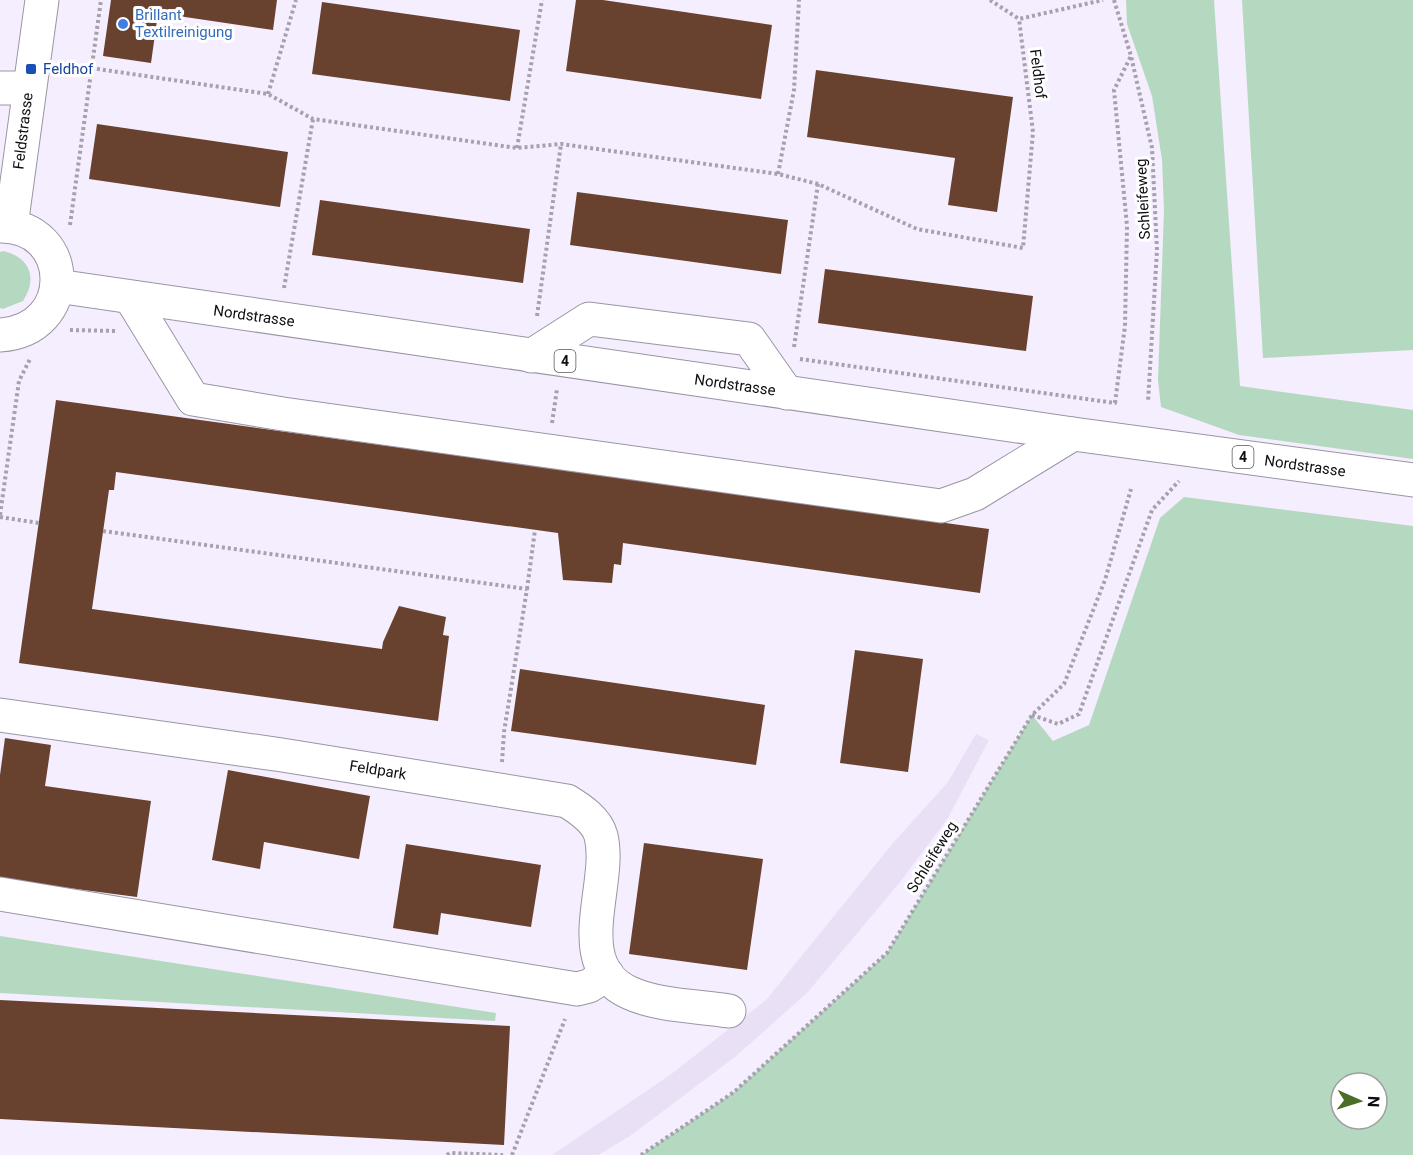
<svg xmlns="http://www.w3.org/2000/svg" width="1413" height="1155" font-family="Roboto,sans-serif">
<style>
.built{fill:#e9e0f6}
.green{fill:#b5d9c0;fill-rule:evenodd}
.building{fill:#69412f}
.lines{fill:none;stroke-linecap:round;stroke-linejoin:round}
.minor-casing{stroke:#9b95a3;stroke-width:35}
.major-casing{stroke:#9b95a3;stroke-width:35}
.path{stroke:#a6a1ad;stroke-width:4;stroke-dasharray:3 3;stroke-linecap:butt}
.minor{stroke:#fff;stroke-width:33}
.major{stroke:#fff;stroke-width:33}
.shop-dot{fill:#3f7fe0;stroke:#fff;stroke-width:2}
.transit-dot{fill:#1a4fb4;stroke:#fff;stroke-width:2}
.labels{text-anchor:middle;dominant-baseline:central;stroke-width:6;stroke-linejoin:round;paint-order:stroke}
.shield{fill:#fff;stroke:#575659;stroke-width:1.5}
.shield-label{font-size:14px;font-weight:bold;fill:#0f0d12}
.shop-label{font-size:15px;fill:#366cbe;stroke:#fff;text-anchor:start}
.transit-label{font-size:15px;fill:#164399;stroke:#fff;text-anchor:start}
.street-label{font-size:15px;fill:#0f0d12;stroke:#fff}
</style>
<rect width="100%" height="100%" fill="#f5eefe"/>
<path class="built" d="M976,734L989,740L948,818L900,882L807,993L735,1057L630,1136L598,1155H552L670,1075L766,1000L893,843L948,782Z"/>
<path class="green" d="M1126,0H1214L1240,386L1413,410V459L1239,435L1161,407L1158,380L1164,210L1162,160L1152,96L1127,24Z
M1242,0H1413V350L1263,358Z
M3,251C30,257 38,278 23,301L3,309L0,308V252Z
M1184,497L1413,526V1155H641L734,1092L887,953L1032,715L1053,741L1089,725L1160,518ZM1341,1083H1377V1119H1341Z
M0,936L496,1013L495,1021L0,993Z"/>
<path class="building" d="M111,0H277L273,30L158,13L151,63L103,56Z
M576,0H603L772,25L761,99L566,71Z
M322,2L520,30L510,101L312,74Z
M816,70L1013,97L997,212L948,205L955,158L807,137Z
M97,124L288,152L280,207L89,179Z
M577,192L788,220L781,274L570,245Z
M320,200L530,229L523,283L312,255Z
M825,269L1033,296L1026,351L818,323Z
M56,400L989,529L980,593L623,543L621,565L614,564L612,583L563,580L558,533L116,472L114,490H109L92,609L382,649L383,642L399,606L446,617L443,635L449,636L438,721L19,663Z
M855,650L923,659L908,772L840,763Z
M520,669L765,705L756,765L511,731Z
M5,738L51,745L45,786L151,801L137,897L0,879V775Z
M228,770L370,796L359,859L264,842L260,869L212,860Z
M644,843L763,859L747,970L629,954Z
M406,844L541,865L531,927L441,913L438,935L393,928Z
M0,1000L510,1026L504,1145L0,1119Z"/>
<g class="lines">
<g class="minor-casing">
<path id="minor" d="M0,88H29
M11,226L42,0
M131,298L193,399L283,414L941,506L975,494L1073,434
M531,356L589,319L749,339L787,393
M0,715L282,755L567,801C580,809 597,820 601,836C613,884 567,965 630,993C659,1006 697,1006 729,1011
M0,894L577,989L589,986L607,974"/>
</g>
<g class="major-casing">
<path id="major" d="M0,226C74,225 78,330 0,335
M57,286L1073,434L1413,480"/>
</g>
<path class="path" d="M990,0L1019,19L1103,0
M1114,0L1131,56L1152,148L1157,250L1148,402
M91,68L268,94L313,119L517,148L561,144L778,174L818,184L917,229L1023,248L1033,132L1019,19
M268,94L296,0
M517,148L542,0
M778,174L794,90L799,0
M70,225L101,0
M284,288L313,119
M537,316L561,144
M70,330L116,331
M794,347L818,184
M800,359L1115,403L1125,326L1127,226L1114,90L1131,56
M552,423L557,389
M0,515L19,381L30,359
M0,517L39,523
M103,531L527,589L504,732L502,762
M527,589L535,530
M1032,715L1058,724L1079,714L1152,510L1179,481
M447,1155L450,1153L503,1155
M512,1155L565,1019
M641,1155L734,1092L887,953L1032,715L1064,684L1105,580L1131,489"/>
<use href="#minor" class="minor"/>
<use href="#major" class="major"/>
</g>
<circle class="shop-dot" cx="123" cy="24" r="6"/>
<rect class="transit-dot" x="25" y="63" width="12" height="12" rx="3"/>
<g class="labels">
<g class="shield">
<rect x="554.5" y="350" width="21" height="22" rx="4.5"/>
<rect x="1232.5" y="446" width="21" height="22" rx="4.5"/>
</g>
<g class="shield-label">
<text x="565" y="361">4</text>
<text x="1243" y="457">4</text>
</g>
<g class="shop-label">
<text x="135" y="15">Brillant<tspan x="135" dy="17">Textilreinigung</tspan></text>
</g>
<g class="transit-label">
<text x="43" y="69">Feldhof</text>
</g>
<g class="street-label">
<text transform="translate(1038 74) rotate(83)">Feldhof</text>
<text transform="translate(23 131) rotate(-83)">Feldstrasse</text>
<text transform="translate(1143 199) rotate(-93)">Schleifeweg</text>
<text transform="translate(254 316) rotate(8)">Nordstrasse</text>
<text transform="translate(735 385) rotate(8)">Nordstrasse</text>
<text transform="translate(1305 466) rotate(8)">Nordstrasse</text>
<text transform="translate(378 770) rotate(9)">Feldpark</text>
<text transform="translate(932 857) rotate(-58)">Schleifeweg</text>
</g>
</g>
<g transform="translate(1359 1101) rotate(93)"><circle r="28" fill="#ffffff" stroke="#9f9ea0" stroke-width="1.5"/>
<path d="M0-4.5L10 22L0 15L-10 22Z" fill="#4c6f27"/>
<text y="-9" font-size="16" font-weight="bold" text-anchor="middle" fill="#0f0d12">N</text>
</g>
</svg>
